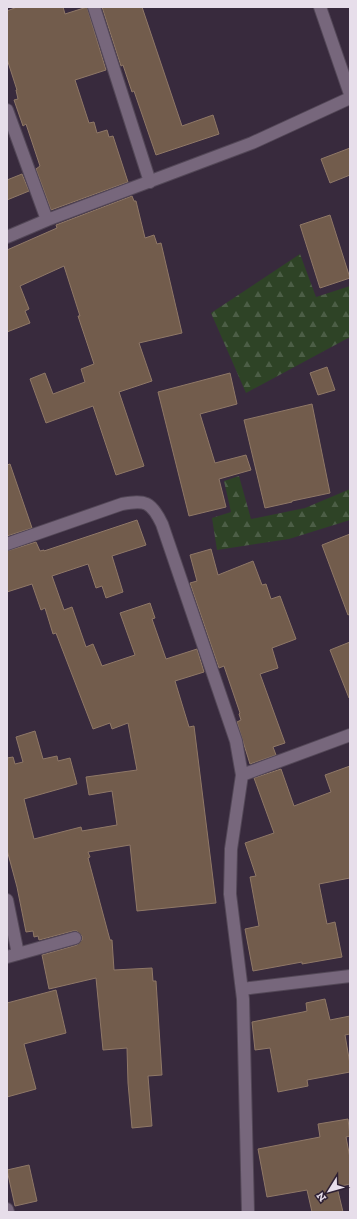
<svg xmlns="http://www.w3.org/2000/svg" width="357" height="1219" font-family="'Zilla Slab',serif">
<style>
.forest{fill:url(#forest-firs)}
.building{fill:#725c4c;stroke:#8f7867}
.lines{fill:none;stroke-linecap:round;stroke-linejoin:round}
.minor-casing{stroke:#534757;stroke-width:14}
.minor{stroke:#77677c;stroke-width:12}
</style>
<defs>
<pattern id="forest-firs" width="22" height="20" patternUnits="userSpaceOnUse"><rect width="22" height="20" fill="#2e4326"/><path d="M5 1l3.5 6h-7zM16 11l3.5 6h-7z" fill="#4c5e46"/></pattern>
</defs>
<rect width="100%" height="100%" fill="#382a3d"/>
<path class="forest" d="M300,254L316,297L350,286V337L246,393L211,313Z
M239,476L251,519L305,508L350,489V520L289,539L217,550L212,518L231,512L224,481Z"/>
<path class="building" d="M17,7H63L65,14L87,7L106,70L75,80L89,123L94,122L97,133L107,130L109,137L113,136L128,182L51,210L36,169L40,166L26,124L23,126L14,100L18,99L16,90H17L7,59V11Z
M102,7H142L182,126L213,115L219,134L156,155L134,91L132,92L123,65L121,66Z
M350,148V175L330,183L321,159Z
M22,174L29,191L7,200V180Z
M132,196L134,201H136L145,238L154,235L157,244L161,243L182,333L139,343L152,381L119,392L144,466L116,475L93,406L46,423L30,379L45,373L53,394L85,382L81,369L94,364L78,316H80L64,266L20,286L29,309L25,311L30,323L7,332V250L57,228L56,225Z
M330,215L350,278L320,288L300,225Z
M327,367L335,390L318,395L310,373Z
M230,373L237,404L200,414L215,463L246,455L251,470L219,479L226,507L189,516L158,392Z
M312,404L330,493L292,501V502L265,508L244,420Z
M10,464L32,528L7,536V465Z
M137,520L146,545L112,556L123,592L106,598L102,586L96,588L88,564L52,576L64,610L72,607L86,647L93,644L102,666L135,655L120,613L150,603L155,618L152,619L166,659L197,649L204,672L175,681L189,727L194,726L216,903L137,911L130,845L88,852L90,857L88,858L110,940H112L114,970L152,968L153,981H156L162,1075L148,1076L152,1126L132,1128L128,1083L127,1048L103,1050L96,978L49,989L42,955L77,945L82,940V936L77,931H73L39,940L38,936L34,937L33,931L26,932L17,887L7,850V758L13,757L15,764L23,762L16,737L35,731L43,759L57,756L58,761L70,758L77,784L24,799L34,839L81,827L82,831L117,825L112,791L89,795L86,777L137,770L128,723L112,729L110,723L93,729L56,633L53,634L45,608L41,610L32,584L7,592V551L36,542L40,551L44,550V551Z
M350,534V614L348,615L322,545Z
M211,549L218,575L253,561L262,585L266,584L271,599L280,596L296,639L272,648L278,668L260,674L285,743L273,747L276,755L250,764L237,722L241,720L239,714L240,713L224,666L219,668L190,583L197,581L190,555Z
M350,642V698H349L330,650Z
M350,766V878L319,884L327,924L335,922L342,957L302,964V962L253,971L245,929L259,926L250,877L256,876L245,843L274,833L254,778L281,769L294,806L331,792L325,775Z
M56,990L66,1033L24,1044L36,1089L7,1097V1003Z
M325,999L330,1020L350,1016V1034L345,1035L350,1064V1072L307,1080L308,1086L278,1092L270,1048L255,1050L252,1022L303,1012L307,1011L306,1003Z
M348,1119L350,1136L346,1137L350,1158V1184L337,1187L343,1212H312L307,1190L267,1197L258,1149L320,1137L318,1124Z
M29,1165L37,1201L15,1206L7,1170Z"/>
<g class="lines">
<g class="minor-casing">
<path id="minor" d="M94,7L150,182
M320,7L350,94
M7,110L47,220
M7,237L47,220L252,143L350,98
M7,544L122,504C145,500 151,501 162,524L236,741L242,775L231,849L230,894L243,999L248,1212
M242,775L350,735
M7,900L18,954
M7,957L75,938
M242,989L350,976
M7,1209L8,1212"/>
</g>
<use href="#minor" class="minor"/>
</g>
<rect width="357" height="1219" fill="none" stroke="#e7deea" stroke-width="16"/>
<g transform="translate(329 1191) rotate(233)" stroke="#2e2033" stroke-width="3" paint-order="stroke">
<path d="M0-3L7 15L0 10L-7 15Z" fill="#e7deea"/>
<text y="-6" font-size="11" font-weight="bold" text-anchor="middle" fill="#e7deea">N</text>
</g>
</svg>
